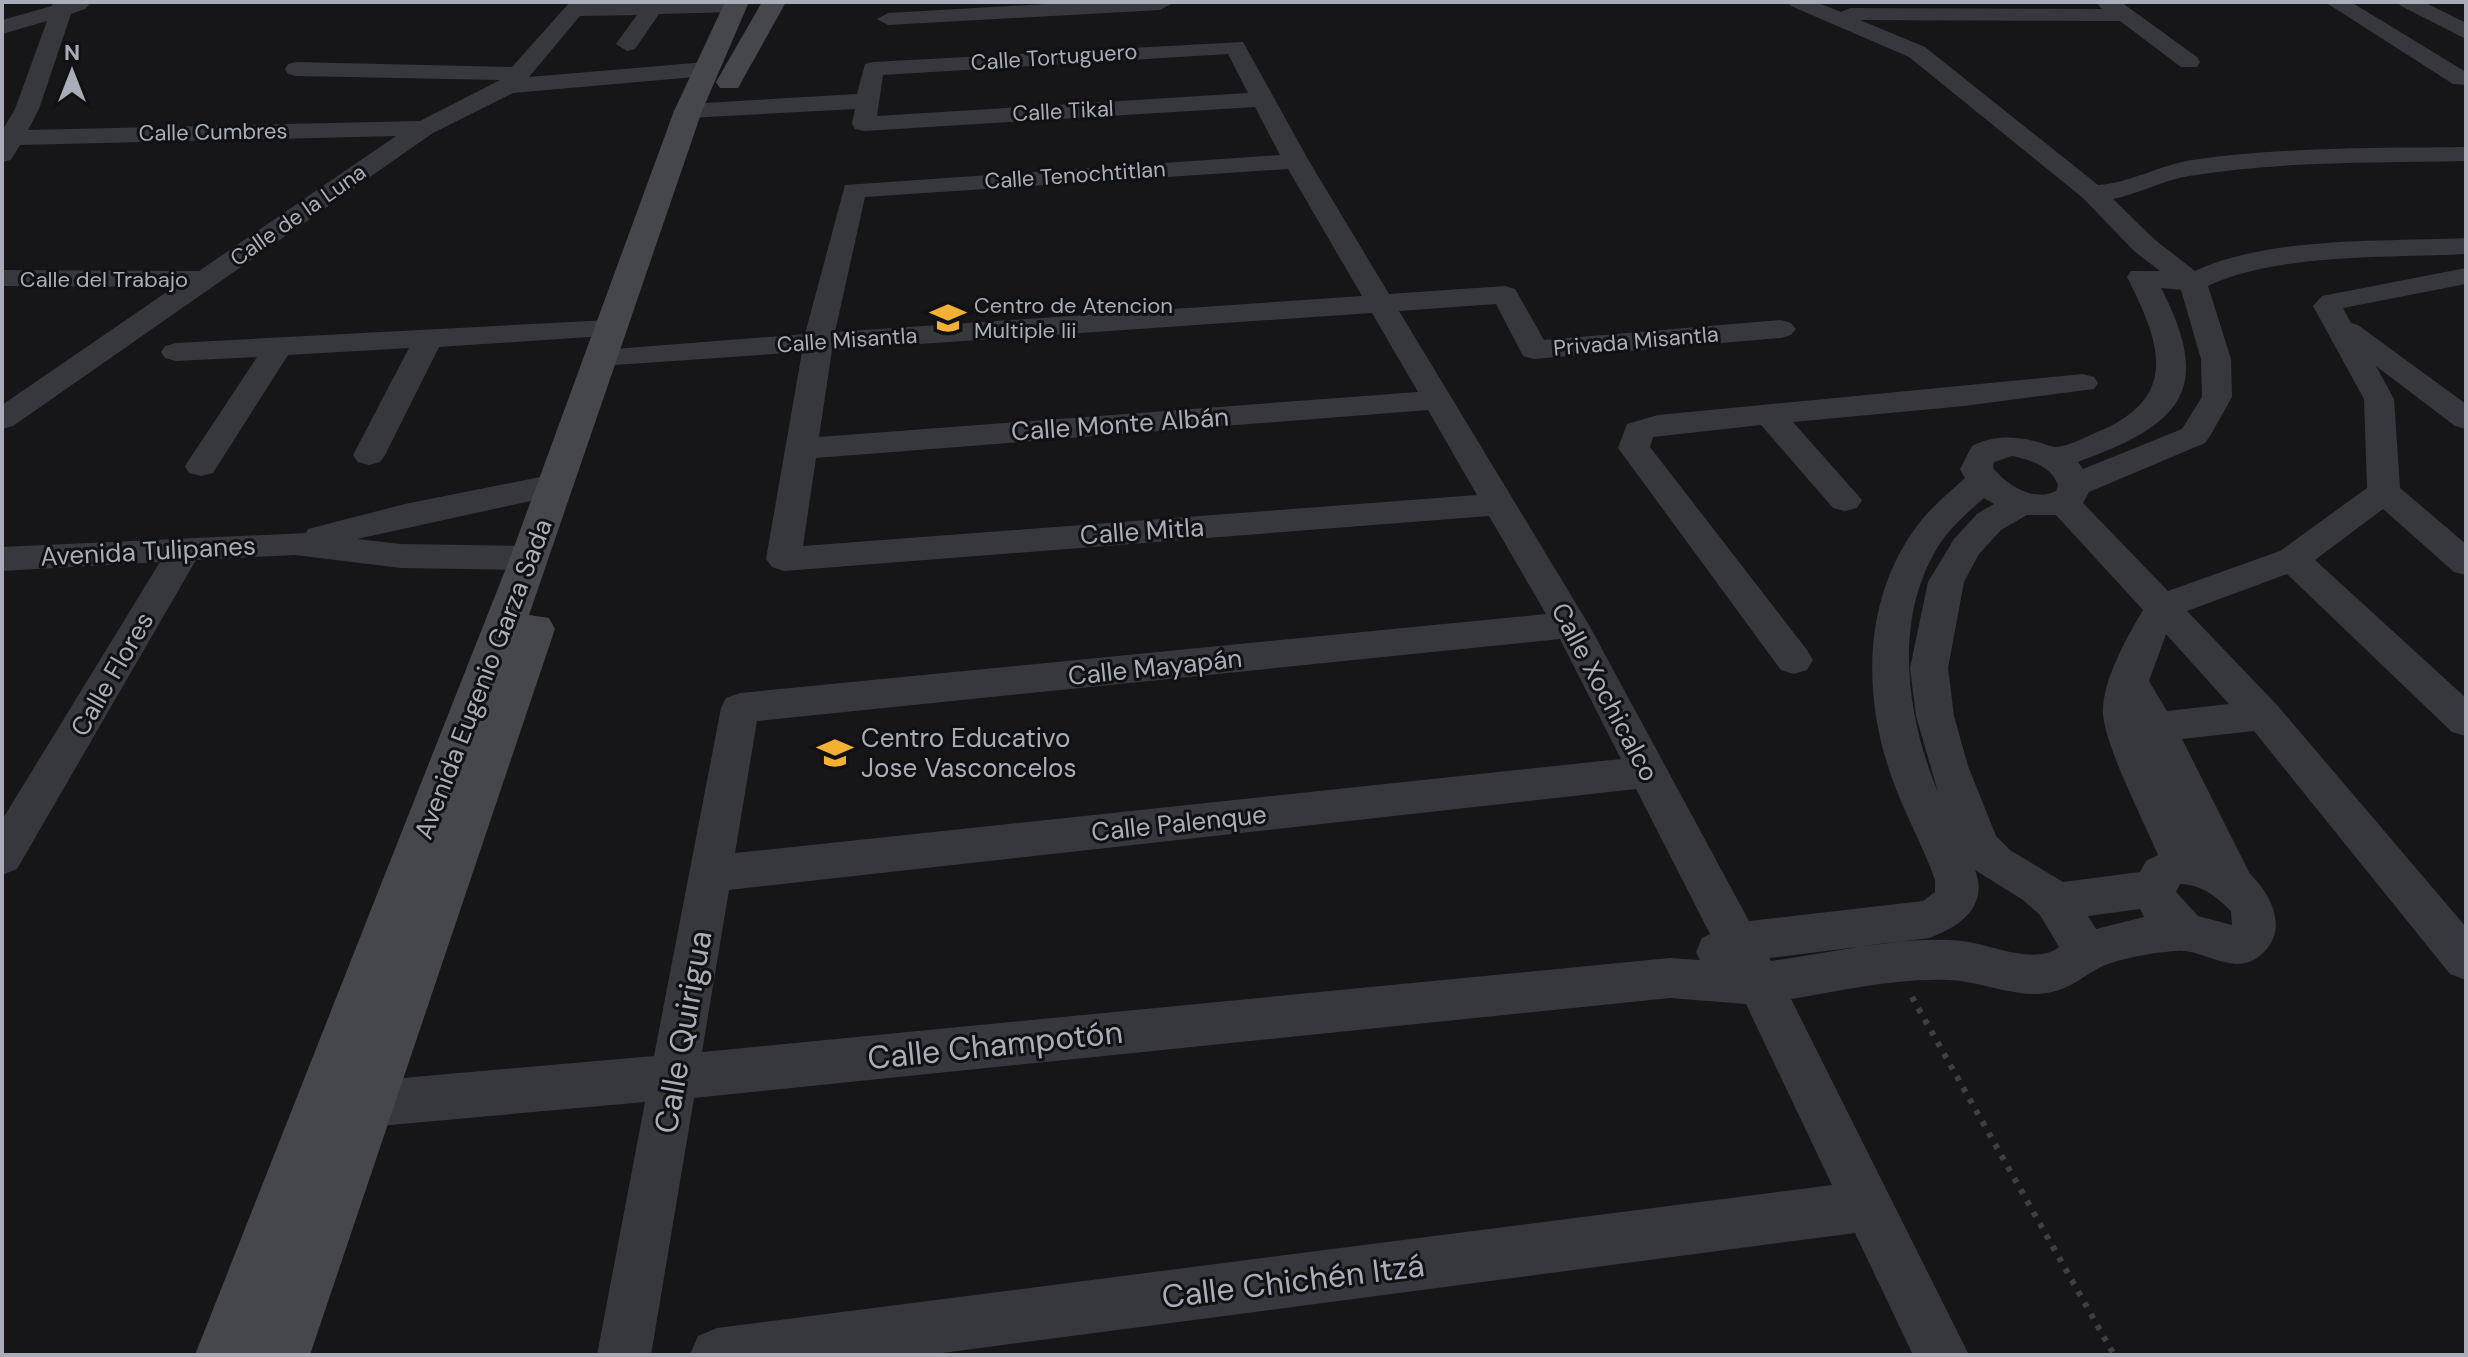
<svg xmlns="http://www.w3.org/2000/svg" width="2468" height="1357" font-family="'DM Sans',sans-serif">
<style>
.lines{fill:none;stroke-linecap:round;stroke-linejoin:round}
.path{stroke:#3d3f44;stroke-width:6;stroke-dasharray:5 8;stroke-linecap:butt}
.street{fill:#37383d;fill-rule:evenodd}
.secondary{fill:#45474d;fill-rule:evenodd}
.labels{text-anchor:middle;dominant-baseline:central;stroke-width:6;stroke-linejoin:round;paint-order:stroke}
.far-street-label{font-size:22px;fill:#a8adb8;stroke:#111113}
.far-poi-label{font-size:22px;fill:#a8adb8;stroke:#111113;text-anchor:start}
.street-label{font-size:26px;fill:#a8adb8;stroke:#111113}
.poi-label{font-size:26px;fill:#a8adb8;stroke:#111113;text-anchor:start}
.near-street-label{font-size:32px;fill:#a8adb8;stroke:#111113}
</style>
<rect width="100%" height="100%" fill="#161618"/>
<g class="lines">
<path class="path" d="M1912,997L2114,1355"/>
<path class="street" d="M53,2H86L89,5L85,9L71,14L39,109L28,130L420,121L500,80L296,76L288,74L285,69L288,64L296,62L512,67L570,2H743L746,6L735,12L659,14L635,49L627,51L616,44L637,15L580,16L529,77L706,62L714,64L717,69L714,74L706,76L513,93L433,133L13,426L2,429V405L174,287L2,286V270L199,271L396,136L20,145L11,160L2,162V131L15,109L47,21L2,34V20L52,6Z
M1081,2L1171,4L1160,10L888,25L877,19L888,13Z
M1787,2H1816L1841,12L1850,8L2102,9L2096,2H2121L2197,57L2200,62L2197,67H2181L2120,21L1860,20L1925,47L2098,185C2130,183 2160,165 2192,160C2282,147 2375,148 2466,147V161C2374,163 2280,161 2189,176C2163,180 2139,194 2113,199L2154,239L2195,271C2269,236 2385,242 2466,238V254C2389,258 2277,253 2208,286L2231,359L2232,397L2210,436L2205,443L2089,492L2083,503L2168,591L2280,551L2367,488L2364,399L2313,306L2322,296L2466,268V284L2343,308L2351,323L2358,325L2466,404V429L2455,426L2376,366L2394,399L2400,488L2466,544V575L2454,572L2383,509L2315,560L2466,698V736L2452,732L2287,574L2187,611L2277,705L2466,927V980L2450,974L2254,731L2182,739L2250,874C2271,894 2289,929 2263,953C2235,980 2205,948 2176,951C2156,952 2115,959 2099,968C2077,980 2067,992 2038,994C2008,995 1978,981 1948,980C1895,978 1842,991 1791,999L1969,1355H1913L1855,1233L927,1355H690L698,1336L717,1328L1832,1185L1746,1004L1670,998L694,1098L651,1355H597L645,1102L346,1129L329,1122L322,1106L329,1090L346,1083L654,1056L721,708L726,698L740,693L1546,614L1489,516L784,571L772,567L766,559L802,352L600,366L589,363L585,357L589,351L805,334L845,185L1280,155L1255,107L864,131L855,129L852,124L855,109L688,118L680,116L676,111L680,106L688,104L857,94L865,64L873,62L1243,42L1309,161L1389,294L1505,286L1515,289L1544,340L1781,320L1791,323L1796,329L1791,335L1781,338L1534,359L1523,356L1496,304L1399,311L1589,625L1749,921L1923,901L1935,892V880C1923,845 1904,813 1892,778C1862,695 1863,598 1917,526C1931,507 1949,493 1965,478L1960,469L1972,446C1994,435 2015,436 2038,442C2043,443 2051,447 2055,447C2069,447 2089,435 2102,430C2181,395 2159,340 2127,277L2131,271H2160L2134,251L2083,198L1909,57L1791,6ZM1228,54L1248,93L877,116L883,75ZM1288,169L1362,296L835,332L865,197ZM2161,288L2181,290L2201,359L2202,397L2182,429L2083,469L2078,462C2177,426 2216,393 2161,288ZM1372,313L1418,392L819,437L832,350ZM1428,410L1477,495L803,546L816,458ZM2012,456C2031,460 2051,466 2058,485L2056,491C2033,502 2008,486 1993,468L1994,462ZM1984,498L1994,504L1977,514L1954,539L1928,582L1910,668L1916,716L1938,792C1906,716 1892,616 1941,542C1953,525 1969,511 1984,498ZM2027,515H2056L2143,610C2127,637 2106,674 2103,706C2099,736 2145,823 2158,855L2146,861L2140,872L2063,882L2010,850L1996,836L1968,766L1954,716L1948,668L1964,582L1979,554L2001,530ZM2166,634L2229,704L2167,711L2149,681ZM1560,639L1621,759L735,853L757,721ZM1636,789L1710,934L1702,938L1696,952L1700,960L1670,958L702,1052L729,890ZM1975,870L2023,900L2040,915L2059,947C2035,966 1990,944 1962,941C1899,935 1834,953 1771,961L1769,958L1929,938C1960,927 1989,906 1975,870ZM2180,884C2203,885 2215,896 2231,911L2232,925L2198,916L2176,892ZM2140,909L2144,917L2096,929L2088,916Z
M2325,2H2351L2466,72V85L2453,84Z
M2397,2H2424L2466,23V39L2401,6Z
M609,320L619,323L624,329L619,335L439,347L385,455L380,462L369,465L358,462L353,455L409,348L288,355L213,473L201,476L189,473L185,466L257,357L176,361L165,358L161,352L165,346L176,343Z
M2083,374L2094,377L2098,383L2094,389L1964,406L1793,422L1862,500L1857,508L1845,511L1833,508L1761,425L1653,437L1650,447L1807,650L1813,660L1807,670L1794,674L1781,670L1618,448L1627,424L1658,415Z
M555,474L567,477L572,485L567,493L357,539L401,544L530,546L542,550L547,558L542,566L530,570L401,568L295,555L196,560L17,869L2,875V820L160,562L2,571V547L306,533L308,529L405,504Z"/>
<path class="secondary" d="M725,2H749L702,111L529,615L549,618L555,629L310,1355H195L510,558L674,111Z
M762,2H786L738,88H720L716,82Z"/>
</g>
<defs>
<g id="school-bare" transform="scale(2.76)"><path d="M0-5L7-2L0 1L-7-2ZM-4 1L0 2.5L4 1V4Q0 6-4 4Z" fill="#f2b134" stroke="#111113" stroke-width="2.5" paint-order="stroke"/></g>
</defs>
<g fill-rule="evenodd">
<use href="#school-bare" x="948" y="318"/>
<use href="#school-bare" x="835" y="753"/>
</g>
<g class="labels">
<g class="far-street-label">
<text transform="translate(1054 57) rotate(-4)">Calle Tortuguero</text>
<text transform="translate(1063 111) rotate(-3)">Calle Tikal</text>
<text transform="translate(213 132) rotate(-1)">Calle Cumbres</text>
<text transform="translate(1075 175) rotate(-4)">Calle Tenochtitlan</text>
<text transform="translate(298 215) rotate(-35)">Calle de la Luna</text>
<text x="104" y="279">Calle del Trabajo</text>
<text transform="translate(847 340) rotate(-4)">Calle Misantla</text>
<text transform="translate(1636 341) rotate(-5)">Privada Misantla</text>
</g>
<g class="far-poi-label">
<text x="974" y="305">Centro de Atencion<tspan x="974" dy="25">Multiple Iii</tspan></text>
</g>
<g class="street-label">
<text transform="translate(1120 424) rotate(-4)">Calle Monte Albán</text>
<text transform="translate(1142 531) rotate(-4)">Calle Mitla</text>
<text transform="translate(148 551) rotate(-3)">Avenida Tulipanes</text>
<text transform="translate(1155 667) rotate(-6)">Calle Mayapán</text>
<text transform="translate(112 674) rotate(-60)">Calle Flores</text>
<text transform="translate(483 679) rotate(-69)">Avenida Eugenio Garza Sada</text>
<text transform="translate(1605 692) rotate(62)">Calle Xochicalco</text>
<text transform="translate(1179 823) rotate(-6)">Calle Palenque</text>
</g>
<g class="poi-label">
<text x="861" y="738">Centro Educativo<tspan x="861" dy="30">Jose Vasconcelos</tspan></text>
</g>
<g class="near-street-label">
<text transform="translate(683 1032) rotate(-80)">Calle Quirigua</text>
<text transform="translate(995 1045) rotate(-6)">Calle Champotón</text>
<text transform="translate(1293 1281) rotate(-7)">Calle Chichén Itzá</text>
</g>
</g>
<rect width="2468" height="1357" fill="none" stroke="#a8adb8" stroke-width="8"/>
<g transform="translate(72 72)" stroke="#111113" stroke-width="6" paint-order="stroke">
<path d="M0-6L14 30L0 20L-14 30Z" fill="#a8adb8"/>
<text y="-12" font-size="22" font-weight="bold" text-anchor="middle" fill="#a8adb8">N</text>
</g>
</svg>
